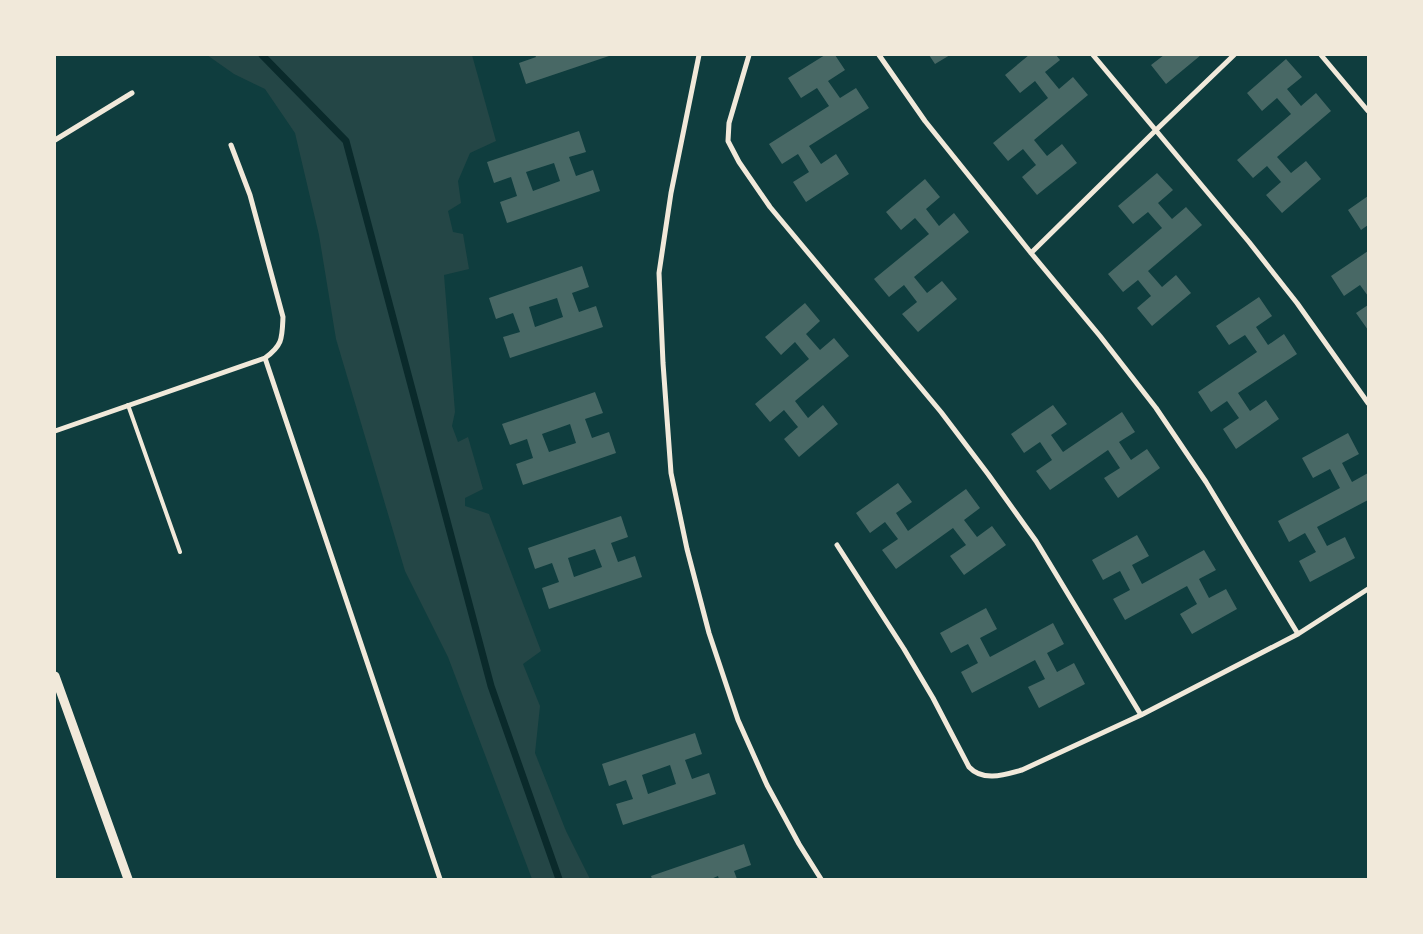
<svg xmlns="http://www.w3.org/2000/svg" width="1423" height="934" font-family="'Golos Text',sans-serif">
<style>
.green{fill:#244646}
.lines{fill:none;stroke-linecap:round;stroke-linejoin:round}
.stream{stroke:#0a2a2b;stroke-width:7}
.building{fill:#486865;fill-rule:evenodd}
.service{stroke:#f1e9da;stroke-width:4}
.minor{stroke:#f1e9da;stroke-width:5}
.tertiary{stroke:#f1e9da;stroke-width:9}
</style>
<rect width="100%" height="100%" fill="#0f3d3e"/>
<path class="green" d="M207,55H472L496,141L470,153L458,181L461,203L448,211L453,232L463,234L469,269L444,275L455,412L452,426L458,442L468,437L483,489L465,498V506L489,514L541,651L523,664L540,706L535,753L566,831L590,879H532L448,657L405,571L336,339L319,235L295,133L265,89L234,74Z"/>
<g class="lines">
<path class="stream" d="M262,55L346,141L491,686L559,879"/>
</g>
<path class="building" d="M535,55H612L526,84L519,63L536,57Z
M825,55H835L845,70L828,81L840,98L856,88L869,108L809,146L821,164L836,154L849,174L806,202L793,182L809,172L798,154L782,164L769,144L829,106L817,88L801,98L788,78Z
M929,55H950L935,64Z
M1029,55H1056L1060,60L1045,72L1059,89L1073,77L1088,95L1034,140L1047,156L1062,144L1077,163L1037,195L1022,177L1036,165L1023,149L1008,161L993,143L1048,98L1035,81L1020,93L1005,75Z
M1164,55H1201L1166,84L1151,65Z
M1286,59L1302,77L1287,89L1301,106L1316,93L1331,111L1277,157L1291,173L1306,161L1321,179L1282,213L1266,195L1281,182L1267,166L1253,178L1237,160L1291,114L1277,98L1262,111L1247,93Z
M579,131L586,152L569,157L576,176L593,170L600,191L507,223L500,202L517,196L511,177L494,183L487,162ZM554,163L560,181L533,191L526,172Z
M1157,173L1173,190L1158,203L1172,219L1186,207L1202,225L1148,271L1162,287L1176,275L1191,293L1152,326L1137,308L1151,296L1138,280L1123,292L1108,274L1162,228L1148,212L1133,224L1118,206Z
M925,179L940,197L926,209L939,226L954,213L969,232L914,277L927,293L942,281L957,299L918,332L902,314L917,302L904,285L889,297L874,279L929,234L915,218L901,230L886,212Z
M1368,196V225L1361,230L1348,210Z
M1368,251V296L1360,285L1344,296L1331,276Z
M582,266L589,287L572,293L579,312L596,306L603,327L510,358L503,337L520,332L513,313L496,319L489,298ZM557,298L563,317L535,327L529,307Z
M1259,297L1272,316L1256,327L1268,345L1284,334L1297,354L1238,393L1250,411L1266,400L1279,419L1236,449L1223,429L1239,418L1227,401L1211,412L1198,392L1257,352L1245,335L1229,345L1216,326Z
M805,303L820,321L806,334L820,350L834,338L849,356L795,401L808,418L823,405L838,424L799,457L784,439L798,427L784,410L770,422L755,404L809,359L795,342L781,355L765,337Z
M1368,305V330L1356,313Z
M595,392L603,413L585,419L592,438L609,432L616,453L523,485L516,464L533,458L527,439L510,445L502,424ZM570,424L576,443L549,452L542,434Z
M1053,405L1067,424L1051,435L1063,452L1122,412L1135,432L1119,442L1131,460L1147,449L1160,468L1118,498L1104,478L1120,468L1108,450L1050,490L1036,471L1052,460L1040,442L1024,453L1011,434Z
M1348,433L1359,454L1342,463L1352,482L1368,473V500L1317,527L1327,546L1345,537L1355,558L1310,582L1299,561L1316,552L1305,533L1289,542L1278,521L1340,488L1330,469L1313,478L1302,458Z
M898,483L912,502L896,513L908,531L966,489L980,508L964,520L977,537L992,526L1006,545L964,575L950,556L966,545L953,528L896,569L882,550L898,539L885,522L870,533L856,513Z
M621,516L628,537L611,543L618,562L635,556L642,577L549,609L542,588L559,582L552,563L535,569L528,548ZM595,549L602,567L574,577L568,558Z
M1137,535L1149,556L1132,565L1142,584L1204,550L1216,570L1199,579L1209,598L1226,589L1237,609L1192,634L1180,614L1197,604L1187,586L1125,620L1113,599L1130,590L1120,571L1103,580L1092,560Z
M986,608L997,629L980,638L990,657L1053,623L1064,644L1047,653L1057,672L1074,663L1085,684L1039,708L1028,687L1045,679L1035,660L972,693L961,672L978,663L968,644L951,653L940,633Z
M695,733L702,754L685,760L692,779L709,773L716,794L623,825L616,804L633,799L626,780L609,786L602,764ZM670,765L676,784L648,794L642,775Z
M744,844L751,865L734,871L737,879H719L718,876L711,879H652L651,876Z"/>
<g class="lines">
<path class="service" d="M128,405L180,552"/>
<path class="minor" d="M699,55L671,193L659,273L663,363L671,473L687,549L709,633L738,720L767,785L799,844L821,879
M749,55L729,123L728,141L739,162L770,207L941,412L988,474L1036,541L1141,715
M879,55L925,121L1031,253L1100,336L1156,408L1206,482L1298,634
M1093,55L1249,242L1297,303L1368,403
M1321,55L1368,111
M55,140L132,93
M1031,253L1155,131L1234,55
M265,358L440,879
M55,431L265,358C283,345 282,338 283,317L250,195L231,145
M837,545L904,649L933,698L969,767C983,782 1004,775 1022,770L1141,715L1298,634L1368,589"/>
<path class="tertiary" d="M55,676L128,879"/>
</g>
<rect width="1423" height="934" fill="none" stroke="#f1e9da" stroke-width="112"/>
</svg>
